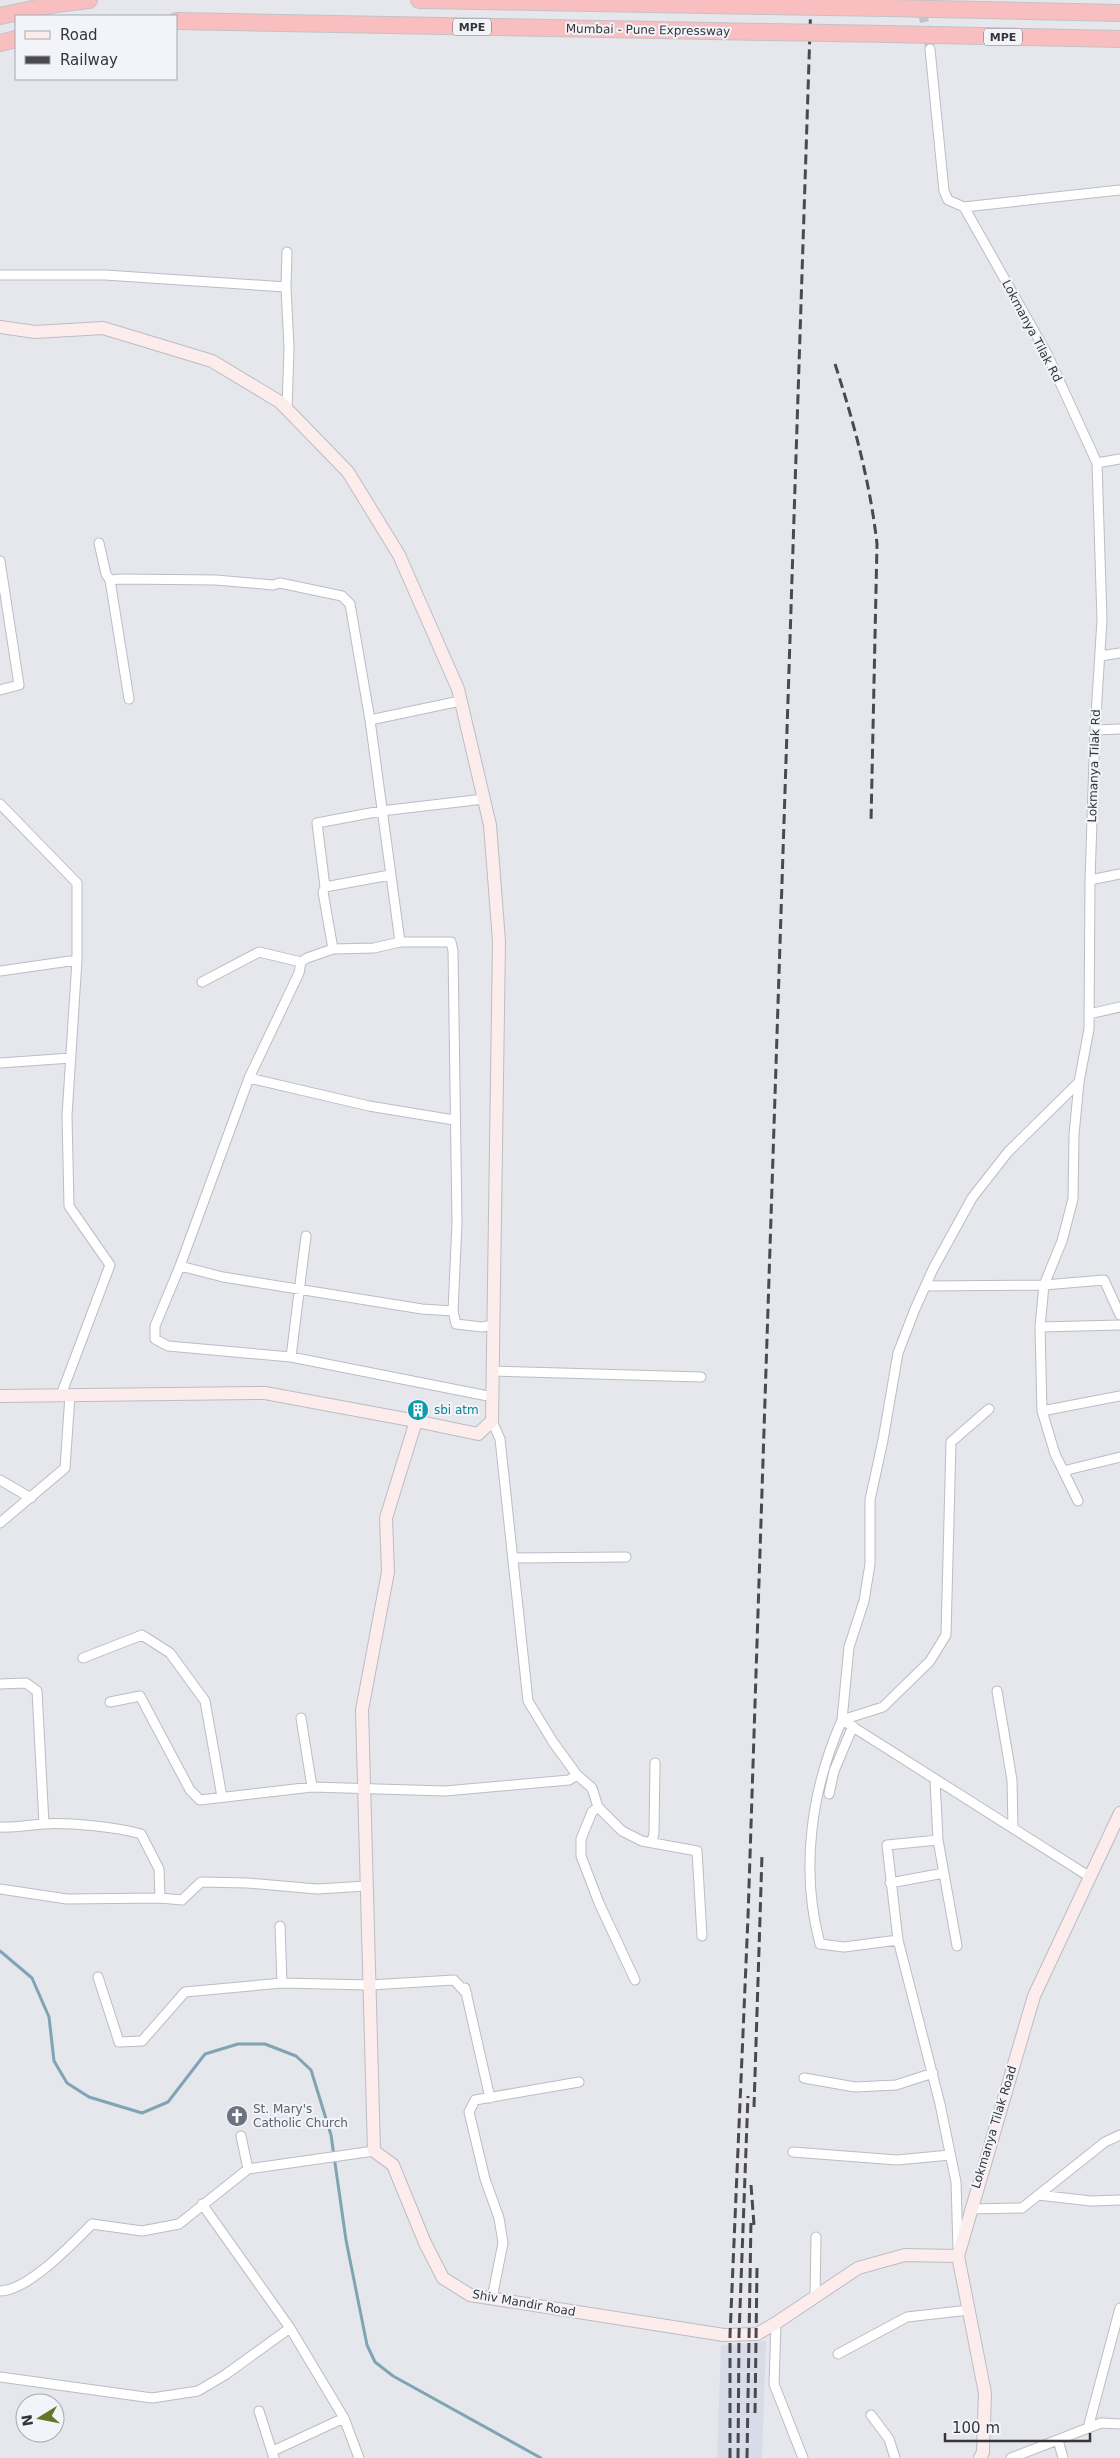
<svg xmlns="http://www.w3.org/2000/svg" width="1120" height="2458" font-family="'DejaVu Sans',sans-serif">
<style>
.built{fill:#d8dce8}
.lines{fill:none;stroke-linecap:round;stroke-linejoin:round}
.stream{stroke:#7fa4b4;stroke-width:3}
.street-tunnel{stroke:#c2c4c9;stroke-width:9;stroke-dasharray:9 4.5;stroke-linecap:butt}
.street-casing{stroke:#bbbdc3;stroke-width:11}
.secondary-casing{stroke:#bbbdc3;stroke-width:14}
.highway-casing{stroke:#c3c3c4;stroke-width:18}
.street{stroke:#fff;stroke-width:9}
.secondary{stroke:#fdecec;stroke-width:12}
.highway{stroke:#f9bebf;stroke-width:16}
.rail{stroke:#4a4a4e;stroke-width:3;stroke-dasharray:10 5;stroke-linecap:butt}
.highway-bridge-casing{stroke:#c3c3c4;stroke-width:18;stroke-linecap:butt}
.highway-bridge{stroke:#f9bebf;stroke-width:16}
.labels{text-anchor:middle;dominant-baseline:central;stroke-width:4;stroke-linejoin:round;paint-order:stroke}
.shield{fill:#f2f4fa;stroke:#6e6f73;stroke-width:1}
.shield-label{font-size:11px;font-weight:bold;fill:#363639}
.street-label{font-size:12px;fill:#363639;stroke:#f2f4fa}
.culture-label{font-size:12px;fill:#0d838f;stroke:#f2f4fa;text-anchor:start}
.worship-label{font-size:12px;fill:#5b616d;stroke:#f2f4fa;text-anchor:start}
</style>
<rect width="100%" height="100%" fill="#e5e7ed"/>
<path class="built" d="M766,2341L762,2458H717L721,2346Z"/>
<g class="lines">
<path class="stream" d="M0,1951L32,1978L49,2017L54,2061L67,2083L89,2097L142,2113L168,2102L205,2054L238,2044H265L296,2056L311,2070L331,2135L346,2240L367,2345L375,2362L393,2376L541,2458"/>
<path class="street-tunnel" d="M920,0L930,49"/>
<g class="street-casing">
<path id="street" d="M930,49L944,191L948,200L964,207
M0,275H105L286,287L287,252
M286,287L289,348L287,409
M1097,463L1120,459
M99,543L106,574L110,580L129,699
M0,561L19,685L0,690
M110,580L121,579L216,580L273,585L280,583L342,596L350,604L370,720L400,942
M1100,656L1120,653
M370,720L460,701
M1095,730L1120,729
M0,804L77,883V960L67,1116L69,1206L110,1265L61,1395
M1090,880L1120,874
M325,887L390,875
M333,949L323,892L325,887L317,823L381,811L484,799
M0,971L77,960
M202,982L259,952L301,962
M1089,1014L1120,1007
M0,1063L71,1058
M249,1078L369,1106L454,1120
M1079,1082L1008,1152L972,1198L933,1269L915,1309L898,1353L883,1440L870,1500V1564L864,1601L849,1647L842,1720L1090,1877
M180,1266L223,1277L422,1309L453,1311
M926,1286L1044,1285L1104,1280L1120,1315
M1040,1327L1120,1325
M291,1357L306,1236
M493,1371L701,1377
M493,1397L291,1357L168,1346L155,1339V1326L180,1266L249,1078L299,973L301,962L307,958L333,949L374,948L400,942H451L453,951L457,1223L453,1311L456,1324L482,1327L493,1325
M1042,1411L1120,1396
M492,1421L500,1439L528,1701L553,1742L577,1775L592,1788L598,1807L622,1831L642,1841L697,1851L702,1936
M1063,1471L1120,1457
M0,1480L31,1498
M1078,1501L1055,1454L1042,1411L1040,1327L1044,1285L1062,1241L1073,1199L1074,1135L1079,1082L1089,1029L1090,880L1095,730L1102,620L1097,463L1047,354L964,207L1120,190
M0,1523L65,1468L70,1395
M514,1558L626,1557
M83,1658L142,1635L170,1653L205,1701L222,1797
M0,1684L26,1683L37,1691L44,1824
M997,1691L1012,1780L1013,1828
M110,1702L140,1696L190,1790L200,1800L312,1787L445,1791L569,1780L577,1775
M301,1718L312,1787
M935,1780L938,1840
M829,1794L834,1771L853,1726
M598,1807L592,1812L581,1839V1856L599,1903L635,1980
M0,1827C15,1828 28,1825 43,1824C68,1822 117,1827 141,1834L159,1869L160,1898
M652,1842L654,1833L655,1763
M890,1883L944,1873
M0,1889L67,1899L160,1898L182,1900L201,1882L247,1883L317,1889L367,1886
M280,1926L282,1983
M898,1940L844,1947L820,1944C800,1870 811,1790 842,1720L883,1707L930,1661L946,1635L951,1442L989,1409
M957,1946L938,1840L887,1845L898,1940L940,2104L956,2182L958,2248
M98,1977L119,2042L142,2041L185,1992L282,1983L370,1985L454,1980L467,1994
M465,1988L490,2098
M804,2078L855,2087L896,2085L933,2073
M241,2136L248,2169
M793,2152L897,2160L950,2155
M1038,2195L1091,2201L1120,2200
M202,2204L290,2328L344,2418L359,2458
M970,2209L1022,2208L1105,2142L1120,2135
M0,2291C28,2291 73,2243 92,2224L142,2231L179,2224L248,2169L374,2151
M815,2297L816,2237
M492,2298L503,2243L499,2218L485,2179L469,2112L475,2100L579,2082
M776,2323L774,2384L803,2458
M838,2354L907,2317L969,2310
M0,2377L152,2398L198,2391L225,2375L290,2328
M259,2411L274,2458
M871,2415L889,2439L895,2458
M1088,2428L1120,2308
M1058,2440L1063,2458
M273,2451L344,2418
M1011,2458L1101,2423L1120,2424"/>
</g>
<g class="secondary-casing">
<path id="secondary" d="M0,327L35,332L103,328L212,361L280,402L348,472L399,555L458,689L490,825L499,941L492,1421L478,1434L416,1421
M0,1396L265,1393L416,1421L386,1518L388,1572L362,1710L374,2151L393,2165L425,2243L443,2278L470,2295L724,2335L757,2334L776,2323L858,2268L905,2255L958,2256
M980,2458L983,2452L985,2393L958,2256L1034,1996L1120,1813"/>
</g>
<g class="highway-casing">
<path id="highway" d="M419,0L768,6
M886,8L1120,13
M0,16L56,4L89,0
M176,21L769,32
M887,34L1120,39
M0,43L16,39"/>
</g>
<use href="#street" class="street"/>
<use href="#secondary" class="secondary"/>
<use href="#highway" class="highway"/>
<path class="rail" d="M835,364C854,423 870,482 877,544L871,822
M754,2107L762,1855
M751,2185L754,2225
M755,2413L757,2268
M730,2458V2335L748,1917L811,0
M738,2458L739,2335L748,2096
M747,2458L751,2220"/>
<g class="highway-bridge-casing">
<path id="highway-bridge" d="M768,6L886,8
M769,32L887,34"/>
</g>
<use href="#highway-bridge" class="highway-bridge"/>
</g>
<defs>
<g id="building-disc" transform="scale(1.125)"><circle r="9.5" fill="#0f9aa8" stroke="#f2f4fa"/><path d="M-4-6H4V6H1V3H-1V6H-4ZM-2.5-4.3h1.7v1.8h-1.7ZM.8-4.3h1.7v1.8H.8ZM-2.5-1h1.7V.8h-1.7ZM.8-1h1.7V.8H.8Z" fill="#fff"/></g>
<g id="church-disc" transform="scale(1.125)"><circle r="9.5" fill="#6b7280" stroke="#f2f4fa"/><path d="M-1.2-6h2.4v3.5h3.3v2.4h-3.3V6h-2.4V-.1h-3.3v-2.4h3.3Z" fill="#fff"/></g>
</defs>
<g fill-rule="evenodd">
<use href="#building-disc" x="418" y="1410"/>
<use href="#church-disc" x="237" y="2116"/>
</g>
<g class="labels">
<g class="shield">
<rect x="453" y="18.5" width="38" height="17" rx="4"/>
<rect x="984" y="28.5" width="38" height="17" rx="4"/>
</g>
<g class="shield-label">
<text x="472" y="27">MPE</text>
<text x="1003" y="37">MPE</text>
</g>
<g class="street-label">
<text transform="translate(648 30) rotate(1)">Mumbai - Pune Expressway</text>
<text transform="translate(1032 331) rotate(62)">Lokmanya Tilak Rd</text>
<text transform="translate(1094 766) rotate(-88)">Lokmanya Tilak Rd</text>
<text transform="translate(994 2127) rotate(-73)">Lokmanya Tilak Road</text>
<text transform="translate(524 2303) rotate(10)">Shiv Mandir Road</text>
</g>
<g class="culture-label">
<text x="434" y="1410">sbi atm</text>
</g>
<g class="worship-label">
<text x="253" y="2109">St. Mary's<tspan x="253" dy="14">Catholic Church</tspan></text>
</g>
</g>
<rect x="15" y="15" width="162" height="65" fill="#f2f4fa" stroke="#a7a8ad"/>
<rect x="25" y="31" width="25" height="8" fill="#fdecec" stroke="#a7a8ad"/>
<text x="60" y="40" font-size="15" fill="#363639">Road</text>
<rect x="25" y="56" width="25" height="8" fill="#4a4a4e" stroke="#a7a8ad"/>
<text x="60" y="65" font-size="15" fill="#363639">Railway</text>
<g transform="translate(40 2418) rotate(260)"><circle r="24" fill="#f2f4fa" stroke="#a7a8ad"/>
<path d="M0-4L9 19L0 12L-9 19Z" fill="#667623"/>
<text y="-8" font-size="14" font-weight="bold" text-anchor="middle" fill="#363639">N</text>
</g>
<path d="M945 2433v8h145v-8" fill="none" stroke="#363639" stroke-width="2.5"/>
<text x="952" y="2433" font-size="15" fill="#363639" stroke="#f2f4fa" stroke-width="4" paint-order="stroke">100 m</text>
</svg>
